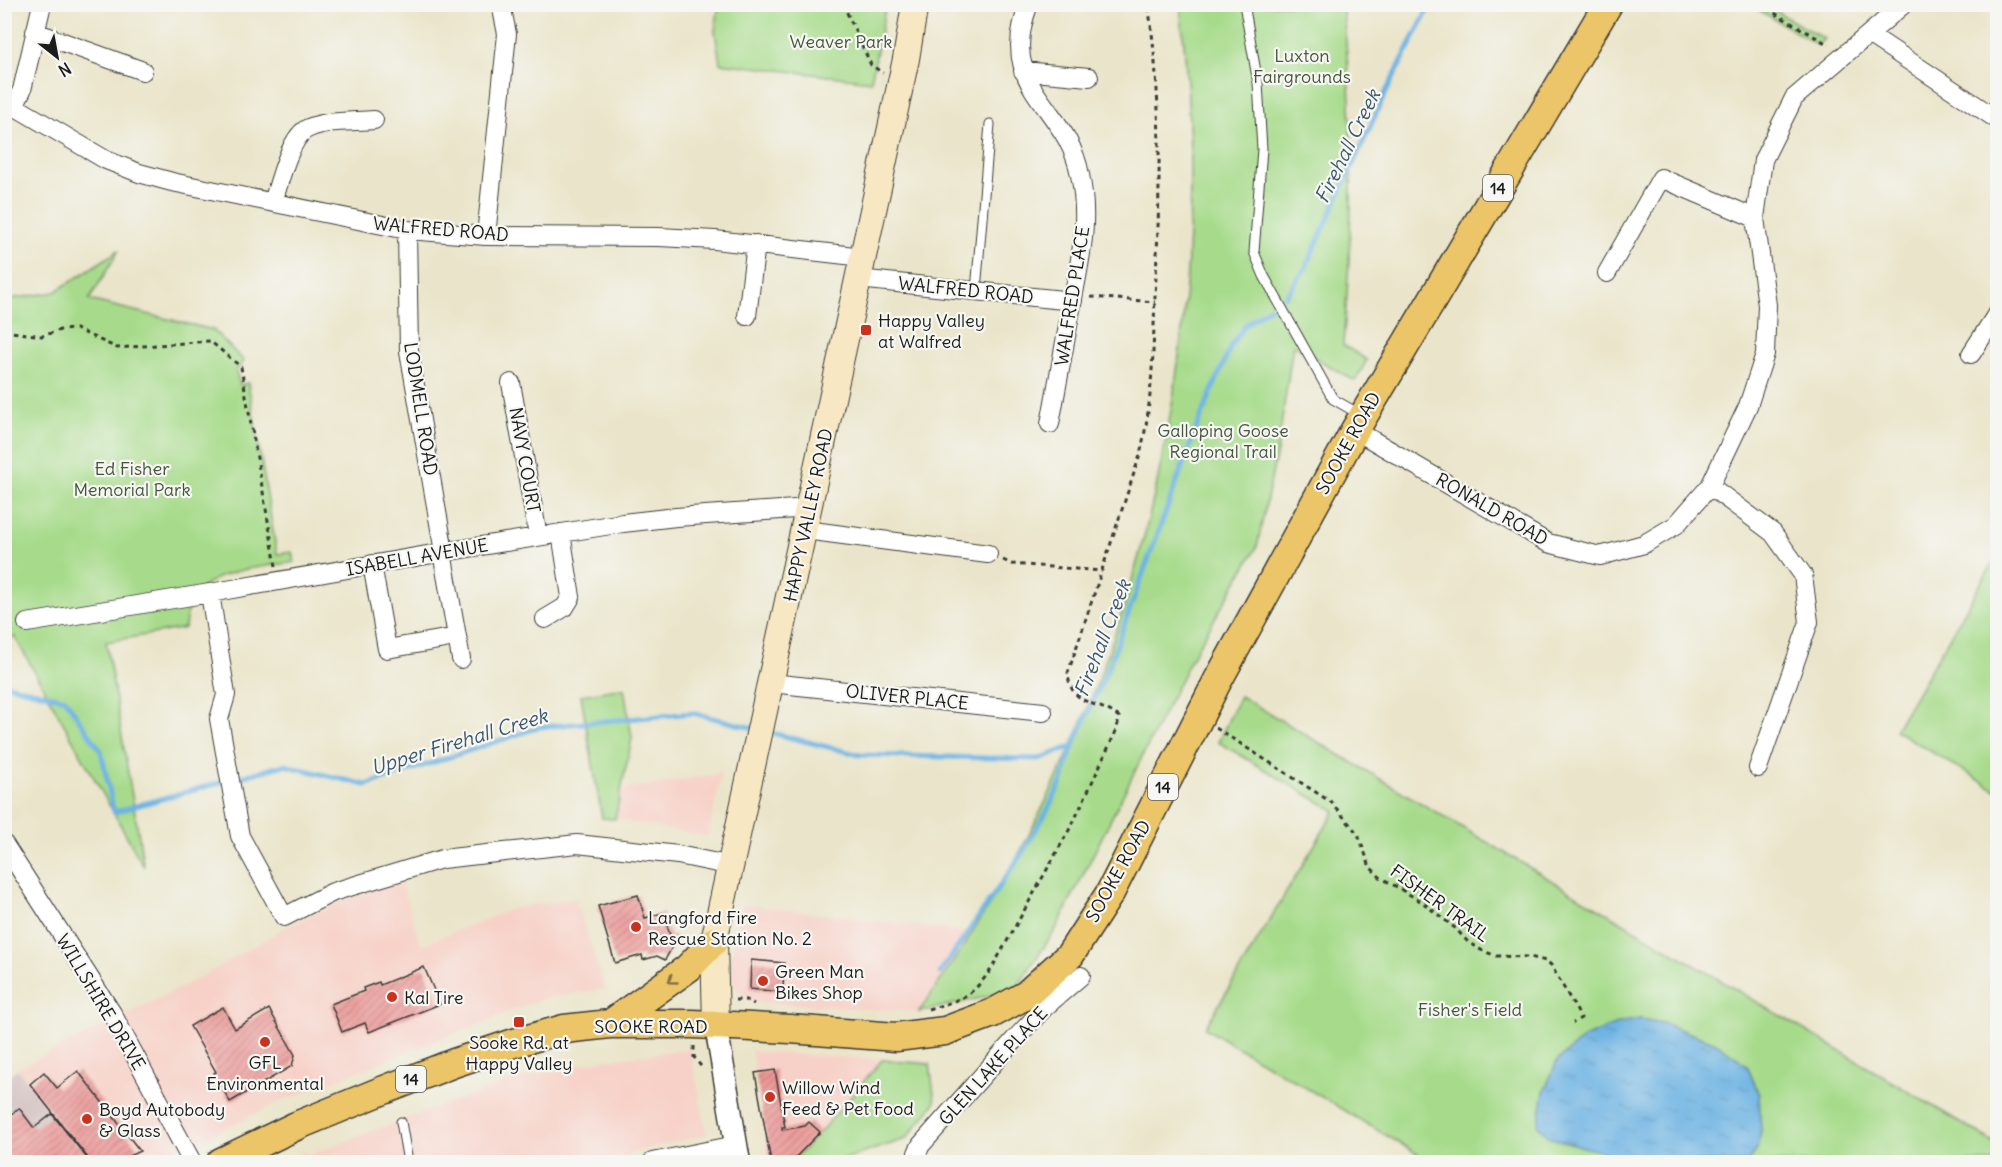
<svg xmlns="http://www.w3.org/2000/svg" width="2002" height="1167" font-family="Delius,sans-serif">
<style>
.built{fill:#f7d1c7}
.industrial{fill:#d2bfc0}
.green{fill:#a7db8b;stroke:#627c54;stroke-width:1.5}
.water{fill:url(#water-ripples);stroke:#446880;stroke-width:1.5}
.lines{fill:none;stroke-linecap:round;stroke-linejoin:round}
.stream{stroke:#6db3e3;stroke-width:5}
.building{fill:url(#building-hatch)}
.service-casing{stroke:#3b3a36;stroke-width:11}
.minor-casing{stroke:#3b3a36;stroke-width:20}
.tertiary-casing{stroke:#3b3a36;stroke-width:25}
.secondary-casing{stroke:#3b3a36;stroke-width:28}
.primary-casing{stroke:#3b3a36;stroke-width:31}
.path{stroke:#3b3a36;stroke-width:3;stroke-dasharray:4.5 4.5;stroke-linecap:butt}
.service{stroke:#fff;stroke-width:9}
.minor{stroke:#fff;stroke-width:18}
.tertiary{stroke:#fff;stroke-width:22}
.secondary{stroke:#f7e8c3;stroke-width:26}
.primary{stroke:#ecc569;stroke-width:28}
.oneway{stroke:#847042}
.poi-dot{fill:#c8321e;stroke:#f6f6f2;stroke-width:2}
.labels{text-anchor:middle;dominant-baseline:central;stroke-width:4.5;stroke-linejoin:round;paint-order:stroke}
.shield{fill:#f6f6f2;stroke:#5d5d5c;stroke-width:1.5}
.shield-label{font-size:16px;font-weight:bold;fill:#1c1c1c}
.park-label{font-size:18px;fill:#46553d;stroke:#f6f6f2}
.street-label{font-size:18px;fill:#1c1c1c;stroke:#f6f6f2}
.poi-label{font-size:18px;fill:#1c1c1c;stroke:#f6f6f2;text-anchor:start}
.water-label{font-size:20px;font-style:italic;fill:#3c586c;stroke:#f6f6f2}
</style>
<defs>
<pattern id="water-ripples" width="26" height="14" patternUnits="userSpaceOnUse" patternTransform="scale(1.5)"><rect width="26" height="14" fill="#6db3e3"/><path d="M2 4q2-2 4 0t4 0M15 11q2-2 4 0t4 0" fill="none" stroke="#5e99c2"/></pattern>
<pattern id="building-hatch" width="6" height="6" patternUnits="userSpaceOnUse" patternTransform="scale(1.5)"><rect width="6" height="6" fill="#ec9695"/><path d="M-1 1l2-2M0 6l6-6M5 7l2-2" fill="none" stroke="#be7a79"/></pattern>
</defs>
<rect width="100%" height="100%" fill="#f6f6f2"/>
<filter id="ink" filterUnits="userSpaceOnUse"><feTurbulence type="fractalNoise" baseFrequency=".0167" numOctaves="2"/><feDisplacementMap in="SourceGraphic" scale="12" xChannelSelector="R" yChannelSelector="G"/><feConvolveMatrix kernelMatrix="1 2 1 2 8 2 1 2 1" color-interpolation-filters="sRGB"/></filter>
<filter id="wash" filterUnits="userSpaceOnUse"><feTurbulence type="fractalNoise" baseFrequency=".008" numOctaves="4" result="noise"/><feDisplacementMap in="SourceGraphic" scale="24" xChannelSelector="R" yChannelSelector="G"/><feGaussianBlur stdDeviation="1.35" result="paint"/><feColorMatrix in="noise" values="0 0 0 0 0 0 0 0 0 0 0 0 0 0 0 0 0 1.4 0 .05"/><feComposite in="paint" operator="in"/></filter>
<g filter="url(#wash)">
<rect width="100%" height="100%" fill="#eae5ca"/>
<path class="built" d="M722,773L708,837L615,819L621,790Z
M401,881L421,945L517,907L576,899L605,989L545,998L277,1103L157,1162H90L17,1069L205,975L283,929L316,913L349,898Z
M742,904L972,933L919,1012L754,1002L737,989L733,982L729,968Z
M690,1049L707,1134L642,1150L609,1162H283L306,1151L307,1156L391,1124L516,1079L603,1060Z
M751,1051L882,1060L830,1121L792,1162H770Z"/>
<path class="industrial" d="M17,1069L90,1162H5V1079Z"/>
<path class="green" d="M719,5H886L871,81L720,63L715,31Z
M1180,5H1342C1356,118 1353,232 1343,345L1367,360L1355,381L1293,345L1278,446L1257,547L1192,657L1056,929L1015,990L919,1012C953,963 985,915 1014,863C1159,598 1215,304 1180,5Z
M1750,5H1765L1824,39L1818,45Z
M119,250L89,300L213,330L244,361L236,371L240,385L248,383L277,554L292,552L294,562C248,570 188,568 185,628L106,642L144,867L15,637L5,638V300L55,292Z
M1997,556V791L1895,730Z
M624,688L632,738L615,819L602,818L581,695Z
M1240,696L1997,1144V1162H1431L1205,1028L1335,811L1218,742Z
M882,1060L930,1064L935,1103L906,1139L835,1162H792L830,1121Z"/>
<path class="water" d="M1640,1019L1663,1023L1716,1043L1747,1065L1759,1095L1761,1132L1757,1149L1749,1162H1638L1548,1137L1538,1125L1544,1092L1557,1061L1584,1038L1619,1023Z"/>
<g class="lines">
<path class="stream" d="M1285,297L1305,269L1385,94L1431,4
M4,684L65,699L101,751L114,812L284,765L366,785L540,727L693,713L753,728
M768,732L860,755L1039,759L1073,746
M940,973L1019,858L1045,815L1061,783L1073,746L1109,666L1198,424L1231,346L1245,325L1270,307"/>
</g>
<g id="blocks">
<path class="building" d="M638,895L645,918L663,913L670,935L677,938L665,960L657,956L643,960L642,955L615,963L598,906Z
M751,960L784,963L783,992L750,989Z
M424,967L440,1004L369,1032L365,1023L342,1032L331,1004L364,991L363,988L379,982L380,985Z
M223,1007L235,1029L269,1009L295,1055L292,1066L230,1102L214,1073L216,1072L190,1026Z
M775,1070L785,1127H782V1130L805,1126L809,1122L820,1132L791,1162H771L755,1073Z
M78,1071L140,1151L116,1162H91L30,1084L44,1072L57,1088Z
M19,1108L34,1128L52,1114L90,1162H4V1120Z"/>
</g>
</g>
<g filter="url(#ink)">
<use href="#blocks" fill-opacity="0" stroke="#3b3a36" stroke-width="1.5"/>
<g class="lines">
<g class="service-casing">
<path id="service" d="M1244,4L1258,83L1262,149L1254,252L1264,276L1333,399L1361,415
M976,291L990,124
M401,1122L408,1162"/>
</g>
<g class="minor-casing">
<path id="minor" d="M1029,4C995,90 1067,104 1080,175C1089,217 1082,251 1074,293C1066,336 1058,380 1050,424
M35,32L143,71
M1870,35L1998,120
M1023,71L1089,77
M4,103L14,106L106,160L139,173L172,182L407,230L486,236L659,237L715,240L863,257
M14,106L22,90L42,4
M273,202C279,184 289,141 305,130C321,120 354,122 374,120
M407,230L409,351L444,552
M486,236L507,34L501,4
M1607,273L1661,178L1755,218
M858,279L1073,301
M747,316L756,244
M1971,354L1998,312
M511,383L538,536
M1355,430L1548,543L1600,556L1644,544L1676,525L1710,486L1748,406L1765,354L1767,305L1755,218L1763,160L1794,98L1904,4
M1710,486L1773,533L1803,575L1809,622L1758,768
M805,530L988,554
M442,552L461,659
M372,564L387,649L445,639
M210,593L226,695L219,719L240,836L284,917L333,892L442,859L577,844L678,855L732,866
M545,619L565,607L571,597L561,533
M27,623L210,593L444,552L623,523L676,517L810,508
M771,683L1043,712
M4,844L112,1013L192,1162
M652,1162L736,1145
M917,1162V1153L921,1145L1015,1039L1045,1007L1081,976"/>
</g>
<g class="tertiary-casing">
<path id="tertiary" d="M716,1026L739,1162"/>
</g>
<g class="secondary-casing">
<path id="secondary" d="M716,1026L714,941L906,59L915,4"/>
</g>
<g class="primary-casing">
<path id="primary" d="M610,1024L688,968L714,941
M221,1162L296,1126L379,1092L454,1063L514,1043L564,1029L610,1024H693L790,1029L896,1037L945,1031L993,1013L1026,995L1070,955L1110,893L1217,682L1355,430L1608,4"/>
</g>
<path class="path" d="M843,4L871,65L883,73
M1759,4L1829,45
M1091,297L1155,302
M4,331L42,336L60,330L76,329L117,348L210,341L241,367L276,566
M1003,560L1012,564L1102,571
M4,635L13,630
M1216,728L1331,802L1358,834L1370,867L1380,877L1422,902L1455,928L1468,942L1481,950L1496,956L1530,957L1546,961L1551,965L1581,1018L1573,1023
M735,1000H747L754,1004
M928,1009C961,1000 972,997 992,968L1073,823L1117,729L1119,717C1098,700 1070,707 1068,673L1139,458C1153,405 1153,350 1155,296C1160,199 1163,101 1148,4
M694,1046V1057L703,1069"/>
<use href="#service" class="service"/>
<use href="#minor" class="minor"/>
<use href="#tertiary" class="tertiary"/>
<use href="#secondary" class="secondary"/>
<use href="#primary" class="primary"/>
</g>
<defs><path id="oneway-chevron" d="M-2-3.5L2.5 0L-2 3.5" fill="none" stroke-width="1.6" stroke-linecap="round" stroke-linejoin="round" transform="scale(1.5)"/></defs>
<use class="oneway" href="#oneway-chevron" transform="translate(672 980) rotate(144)"/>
</g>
<g class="poi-dot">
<rect x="860" y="324" width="12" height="12" rx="3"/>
<circle cx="636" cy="927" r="6"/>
<circle cx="763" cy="981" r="6"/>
<circle cx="392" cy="997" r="6"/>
<rect x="513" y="1016" width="12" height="12" rx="3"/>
<circle cx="265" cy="1042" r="6"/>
<circle cx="770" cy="1097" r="6"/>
<circle cx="87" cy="1119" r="6"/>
</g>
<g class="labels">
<g class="shield">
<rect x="1483" y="175" width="30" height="26" rx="4.5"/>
<rect x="1148" y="774" width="30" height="26" rx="4.5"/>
<rect x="396" y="1066" width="30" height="26" rx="4.5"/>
</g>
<g class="shield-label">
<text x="1498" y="188">14</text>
<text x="1163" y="787">14</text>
<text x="411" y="1079">14</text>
</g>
<g class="park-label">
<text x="841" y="41">Weaver Park</text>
<text x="1302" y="55">Luxton<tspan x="1302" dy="21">Fairgrounds</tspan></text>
<text x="1223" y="430">Galloping Goose<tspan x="1223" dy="21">Regional Trail</tspan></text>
<text x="132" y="468">Ed Fisher<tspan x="132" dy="21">Memorial Park</tspan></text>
<text x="1470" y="1009">Fisher's Field</text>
</g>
<g class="street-label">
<text transform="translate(441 229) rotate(5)">WALFRED ROAD</text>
<text transform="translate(966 290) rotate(6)">WALFRED ROAD</text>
<text transform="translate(1072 296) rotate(-81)">WALFRED PLACE</text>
<text transform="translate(421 409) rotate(81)">LODMELL ROAD</text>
<text transform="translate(1348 443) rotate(-61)">SOOKE ROAD</text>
<text transform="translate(525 460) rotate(80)">NAVY COURT</text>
<text transform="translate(1492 509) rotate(30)">RONALD ROAD</text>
<text transform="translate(808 515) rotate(-78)">HAPPY VALLEY ROAD</text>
<text transform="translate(417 557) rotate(-10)">ISABELL AVENUE</text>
<text transform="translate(907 697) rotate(6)">OLIVER PLACE</text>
<text transform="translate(1118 871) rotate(-61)">SOOKE ROAD</text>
<text transform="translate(1440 903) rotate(36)">FISHER TRAIL</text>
<text transform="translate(101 1002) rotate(59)">WILLSHIRE DRIVE</text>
<text x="651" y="1026">SOOKE ROAD</text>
<text transform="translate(993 1066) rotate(-48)">GLEN LAKE PLACE</text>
</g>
<g class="poi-label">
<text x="878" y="320">Happy Valley<tspan x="878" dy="21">at Walfred</tspan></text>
<text x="648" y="917">Langford Fire<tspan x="648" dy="21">Rescue Station No. 2</tspan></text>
<text x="775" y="971">Green Man<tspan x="775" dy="21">Bikes Shop</tspan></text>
<text x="404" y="997">Kal Tire</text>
<text x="519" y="1042" text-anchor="middle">Sooke Rd. at<tspan x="519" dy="21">Happy Valley</tspan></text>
<text x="265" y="1062" text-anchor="middle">GFL<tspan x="265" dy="21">Environmental</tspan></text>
<text x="782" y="1087">Willow Wind<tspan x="782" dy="21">Feed &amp; Pet Food</tspan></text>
<text x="99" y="1109">Boyd Autobody<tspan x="99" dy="21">&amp; Glass</tspan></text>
</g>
<g class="water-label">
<text transform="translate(1347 146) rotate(-64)">Firehall Creek</text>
<text transform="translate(1102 638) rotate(-69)">Firehall Creek</text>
<text transform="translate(459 741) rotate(-17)">Upper Firehall Creek</text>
</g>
</g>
<rect width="2002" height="1167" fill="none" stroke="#f6f6f2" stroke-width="24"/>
<g transform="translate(57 57) rotate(149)" stroke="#f6f6f2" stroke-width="4.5" paint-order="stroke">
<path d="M0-4.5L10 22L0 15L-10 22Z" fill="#1c1c1c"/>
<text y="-9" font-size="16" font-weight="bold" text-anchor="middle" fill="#1c1c1c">N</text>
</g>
</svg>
